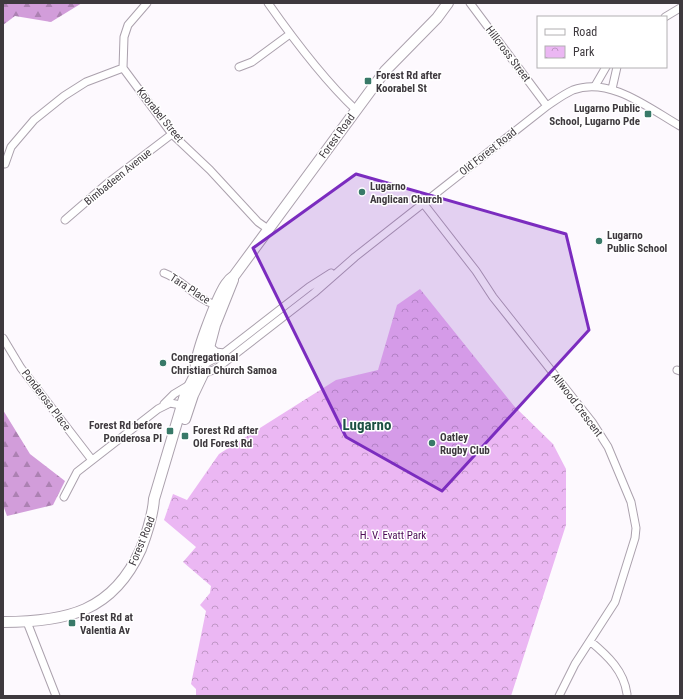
<svg xmlns="http://www.w3.org/2000/svg" width="683" height="699" font-family="'Roboto Condensed',sans-serif">
<style>
.forest{fill:url(#forest-firs)}
.park{fill:url(#park-crowns)}
.lines{fill:none;stroke-linecap:round;stroke-linejoin:round}
.street-casing{stroke:#aba1ad;stroke-width:9}
.secondary-casing{stroke:#aba1ad;stroke-width:12}
.street{stroke:#fff;stroke-width:7}
.secondary{stroke:#fff;stroke-width:10}
.marked{fill:#7b2cbf;fill-opacity:0.2;stroke:#7b2cbf;stroke-width:3;stroke-linejoin:round}
.poi-dot{fill:#387968;stroke:#fff;stroke-width:1.5}
.labels{text-anchor:middle;dominant-baseline:central;stroke-width:3;stroke-linejoin:round;paint-order:stroke}
.street-label{font-size:11px;fill:#3e393e;stroke:#fff}
.poi-label{font-size:11px;font-weight:bold;fill:#3e393e;stroke:#fff;text-anchor:start}
.park-label{font-size:11px;fill:#4c0b56;stroke:#fff}
.district-label{font-size:15px;font-weight:bold;fill:#1d5144;stroke:#fff}
</style>
<defs>
<pattern id="forest-firs" width="22" height="20" patternUnits="userSpaceOnUse"><rect width="22" height="20" fill="#d29dda"/><path d="M5 1l3.5 6h-7zM16 11l3.5 6h-7z" fill="#ac81b2"/></pattern>
<pattern id="park-crowns" width="20" height="18" patternUnits="userSpaceOnUse"><rect width="20" height="18" fill="#ebb7f3"/><path d="M2 6a3 3 0 1 1 6 0M12 15a3 3 0 1 1 6 0" fill="none" stroke="#c096c6"/></pattern>
</defs>
<rect width="100%" height="100%" fill="#fdf9fe"/>
<path class="forest" d="M3,3H82L51,22L15,16L3,25Z
M3,410L30,454L65,481L53,505L7,516L3,505Z"/>
<path class="park" d="M420,289L514,406L553,444L566,469V525L511,696H196V689L191,684L206,611L200,605L210,593L211,586L183,562L196,547L164,520L173,494L187,500L219,454L336,380L378,370L397,305Z"/>
<g class="lines">
<g class="street-casing">
<path id="street" d="M147,3L128,25L124,37L123,68L172,134L210,170L258,222L268,229
M268,3C294,40 323,79 356,110
M470,3L547,106
M665,17L680,8
M239,67L252,62L290,34
M595,86L606,67
M612,89L617,67
M5,164L11,147L34,120L64,96L86,82L123,68
M423,203L476,271L493,297L592,422L608,447L631,502L636,528L635,538L615,602L575,664L559,696
M65,220L109,182L172,134
M164,273C184,280 195,299 216,305
M3,338L21,368L92,460
M209,346L216,352L224,353
M206,363L220,356L309,287L331,273
M677,370L680,371
M205,373L216,369L314,293L355,257L547,106C556,100 564,94 573,90C610,76 650,109 680,126
M164,404L174,394L189,385
M64,497L77,472L158,409L170,403L186,406
M27,622L56,696
M590,641C608,656 624,671 627,694"/>
</g>
<g class="secondary-casing">
<path id="secondary" d="M205,363L215,325L233,280
M196,373C191,362 218,296 226,284C228,281 231,278 234,276L385,71L437,18L448,3
M185,419L193,395L203,374
M3,622C66,622 113,612 141,549C147,533 153,516 154,499L185,395L196,373"/>
</g>
<use href="#street" class="street"/>
<use href="#secondary" class="secondary"/>
</g>
<path class="marked" d="M356,174L566,234L589,330L442,491L346,437L253,248Z"/>
<g class="poi-dot">
<rect x="364" y="77" width="8" height="8" rx="2"/>
<rect x="644" y="110" width="8" height="8" rx="2"/>
<circle cx="362" cy="192" r="4"/>
<circle cx="599" cy="241" r="4"/>
<circle cx="163" cy="363" r="4"/>
<rect x="166" y="427" width="8" height="8" rx="2"/>
<rect x="181" y="432" width="8" height="8" rx="2"/>
<circle cx="432" cy="443" r="4"/>
<rect x="68" y="619" width="8" height="8" rx="2"/>
</g>
<g class="labels">
<g class="street-label">
<text transform="translate(508 54) rotate(53)">Hillcross Street</text>
<text transform="translate(160 115) rotate(51)">Koorabel Street</text>
<text transform="translate(337 136) rotate(-54)">Forest Road</text>
<text transform="translate(488 152) rotate(-38)">Old Forest Road</text>
<text transform="translate(118 177) rotate(-39)">Bimbadeen Avenue</text>
<text transform="translate(190 289) rotate(33)">Tara Place</text>
<text transform="translate(46 400) rotate(53)">Ponderosa Place</text>
<text transform="translate(577 405) rotate(53)">Allwood Crescent</text>
<text transform="translate(142 541) rotate(-68)">Forest Road</text>
</g>
<g class="poi-label">
<text x="376" y="75">Forest Rd after<tspan x="376" dy="13">Koorabel St</tspan></text>
<text x="640" y="108" text-anchor="end">Lugarno Public<tspan x="640" dy="13">School, Lugarno Pde</tspan></text>
<text x="370" y="186">Lugarno<tspan x="370" dy="13">Anglican Church</tspan></text>
<text x="607" y="235">Lugarno<tspan x="607" dy="13">Public School</tspan></text>
<text x="171" y="357">Congregational<tspan x="171" dy="13">Christian Church Samoa</tspan></text>
<text x="162" y="425" text-anchor="end">Forest Rd before<tspan x="162" dy="13">Ponderosa Pl</tspan></text>
<text x="193" y="430">Forest Rd after<tspan x="193" dy="13">Old Forest Rd</tspan></text>
<text x="440" y="437">Oatley<tspan x="440" dy="13">Rugby Club</tspan></text>
<text x="80" y="617">Forest Rd at<tspan x="80" dy="13">Valentia Av</tspan></text>
</g>
<g class="park-label">
<text x="393" y="535">H. V. Evatt Park</text>
</g>
<g class="district-label">
<text x="367" y="425">Lugarno</text>
</g>
</g>
<rect width="683" height="699" fill="none" stroke="#3e393e" stroke-width="8"/>
<rect x="537" y="16" width="130" height="52" fill="#ffffff" stroke="#b2b0b2"/>
<rect x="545" y="29" width="20" height="6" fill="#ffffff" stroke="#b2b0b2"/>
<text x="573" y="36" font-size="12" fill="#3e393e">Road</text>
<rect x="545" y="46" width="20" height="12" fill="url(#park-crowns)" stroke="#b2b0b2"/>
<text x="573" y="56" font-size="12" fill="#3e393e">Park</text>
</svg>
